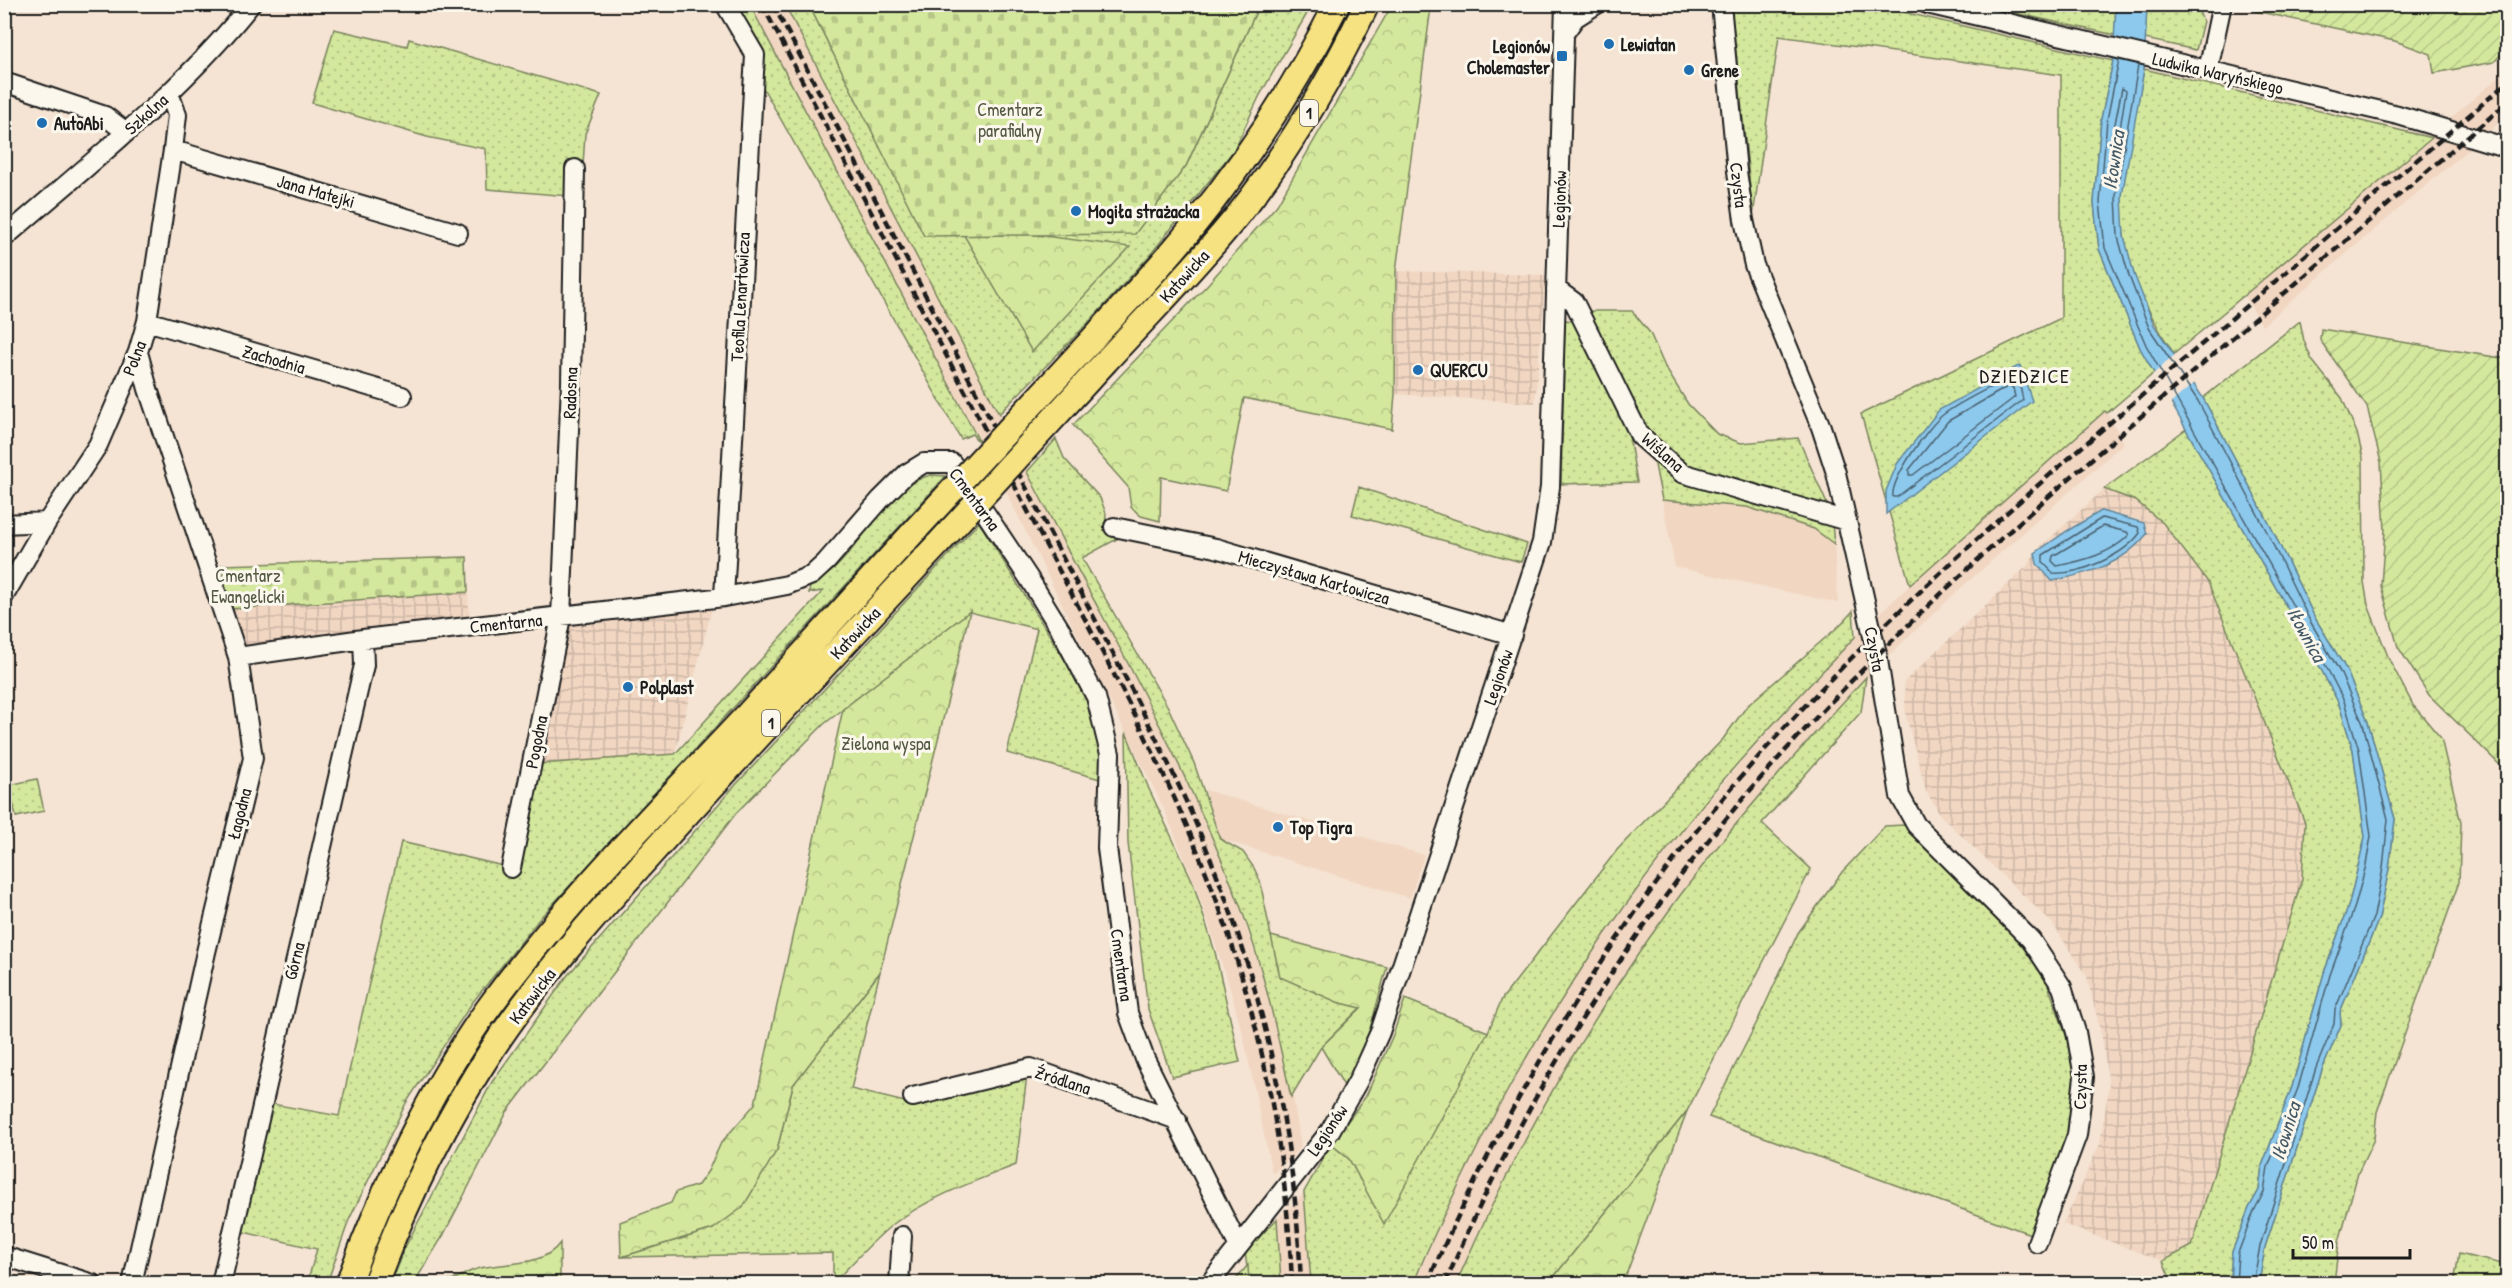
<svg xmlns="http://www.w3.org/2000/svg" width="2512" height="1288" font-family="'Patrick Hand',sans-serif">
<style>
.built{fill:#f1d6c2}
.industrial{fill:url(#industrial-grid)}
.grass{fill:url(#grass-dots);stroke:#78825c;stroke-width:1.5}
.forest{fill:url(#forest-crowns);stroke:#78825c;stroke-width:1.5}
.cemetery{fill:url(#cemetery-stones);stroke:#78825c;stroke-width:1.5}
.garden{fill:url(#garden-furrows);stroke:#78825c;stroke-width:1.5}
.water{fill:#8dc9ed;stroke:#608499;stroke-width:1.5}
.pier{fill:#f5e4d3}
.lines{fill:none;stroke-linecap:round;stroke-linejoin:round}
.shore{stroke:#496170;stroke-width:1.5}
.minor-casing{stroke:#1c1c1c;stroke-width:22}
.major-casing{stroke:#1c1c1c;stroke-width:28}
.minor{stroke:#fbf7ec;stroke-width:18}
.major{stroke:#f7e281;stroke-width:24}
.rail{stroke:#1c1c1c;stroke-width:4.5;stroke-dasharray:9 4.5;stroke-linecap:butt}
.major-bridge-casing{stroke:#1c1c1c;stroke-width:28;stroke-linecap:butt}
.major-bridge{stroke:#f7e281;stroke-width:24}
.poi-dot{fill:#1f6fb2;stroke:#fbf7ec;stroke-width:2}
.labels{text-anchor:middle;dominant-baseline:central;stroke-width:6;stroke-linejoin:round;paint-order:stroke}
.shield{fill:#fbf7ec;stroke:#5f5e5a;stroke-width:1.5}
.shield-label{font-size:16px;font-weight:bold;fill:#1c1c1c}
.poi-label{font-size:18px;font-weight:bold;fill:#1c1c1c;stroke:#fbf7ec;text-anchor:start}
.street-label{font-size:18px;fill:#1c1c1c;stroke:#fbf7ec}
.park-label{font-size:18px;fill:#535943;stroke:#fbf7ec}
.water-label{font-size:20px;font-style:italic;fill:#445965;stroke:#fbf7ec}
.neighbourhood-label{font-size:20px;letter-spacing:1.5px;fill:#1c1c1c;stroke:#fbf7ec}
</style>
<defs>
<pattern id="industrial-grid" width="8" height="8" patternUnits="userSpaceOnUse" patternTransform="scale(1.5)"><rect width="8" height="8" fill="#f1d6c2"/><path d="M0 4h8M4 0v8" fill="none" stroke="#ceb7a6"/></pattern>
<pattern id="grass-dots" width="8" height="8" patternUnits="userSpaceOnUse" patternTransform="scale(1.5)"><rect width="8" height="8" fill="#d4e89d"/><path d="M2 2h.1M6 6h.1" fill="none" stroke="#b5c687" stroke-width="1.8" stroke-linecap="round"/></pattern>
<pattern id="forest-crowns" width="20" height="18" patternUnits="userSpaceOnUse" patternTransform="scale(1.5)"><rect width="20" height="18" fill="#d4e89d"/><path d="M2 6a3 3 0 1 1 6 0M12 15a3 3 0 1 1 6 0" fill="none" stroke="#b5c687"/></pattern>
<pattern id="cemetery-stones" width="16" height="16" patternUnits="userSpaceOnUse" patternTransform="scale(1.5)"><rect width="16" height="16" fill="#d4e89d"/><path d="M2 7V4a2 2 0 0 1 4 0v3zM10 15v-3a2 2 0 0 1 4 0v3z" fill="#b5c687"/></pattern>
<pattern id="garden-furrows" width="10" height="10" patternUnits="userSpaceOnUse" patternTransform="scale(1.5)"><rect width="10" height="10" fill="#d4e89d"/><path d="M-1 1l2-2M0 10L10 0M9 11l2-2" fill="none" stroke="#b5c687"/></pattern>
</defs>
<rect width="100%" height="100%" fill="#f5e4d3"/>
<filter id="ink" filterUnits="userSpaceOnUse"><feTurbulence type="fractalNoise" baseFrequency=".0167" numOctaves="2"/><feDisplacementMap in="SourceGraphic" scale="12" xChannelSelector="R" yChannelSelector="G"/><feConvolveMatrix kernelMatrix="1 2 1 2 8 2 1 2 1" color-interpolation-filters="sRGB"/></filter>
<g filter="url(#ink)">
<path class="built" d="M750,5H785L1151,703L1235,890L1274,1014L1292,1090L1301,1147L1274,1173H1272L1244,1039L1229,985L1197,889L1164,809L1002,484Z
M2507,70V116L2262,326L2244,294Z
M2106,411L2124,443L1962,587L1866,677L1774,779L1682,894L1597,1017L1572,1058L1477,1235L1456,1283L1414,1284L1442,1218L1487,1127L1537,1038L1592,952L1682,831L1783,713L1855,637L1944,553Z
M1662,500L1747,507L1814,529L1834,544L1838,603L1675,567Z
M1205,790L1424,855L1410,898L1220,839Z
M1304,1193L1311,1283H1281L1277,1219Z"/>
<path class="industrial" d="M1396,271L1546,275L1535,403L1395,394Z
M2104,489L2136,501L2163,523L2208,582L2305,823L2302,879L2192,1246L2163,1261L2063,1224L2100,1144L2109,1086L2102,1038L2087,977L2052,923L1940,815L1926,791L1906,716L1904,682L2027,566L2038,549Z
M468,592L470,622L249,647L238,639L229,609Z
M712,608L675,754L540,764L570,625Z"/>
<path class="grass" d="M730,5H750L981,445L972,434L961,439L762,86Z
M785,5H809L925,236L1186,166L1259,5H1312L1260,95L1234,150L1150,255L1088,323L999,414Z
M1731,5H1873L2113,61L2101,119L2094,203L2099,249L2140,348L2154,373L2107,413L2105,411L1910,585L1861,414L2061,318V75L1779,36L1753,216Z
M1978,5H2116L2115,35Z
M2147,5H2196L2203,21L2196,50L2145,39Z
M334,29L407,46L409,39L601,95L585,134L581,197L487,189L486,149L427,137L312,103Z
M2144,69L2432,138L2174,354C2144,309 2118,251 2122,195C2125,154 2137,110 2144,69Z
M1589,311H1632L1650,333L1665,367L1688,404L1717,434L1741,443L1798,438L1831,513L1834,544L1814,529L1747,507L1662,500L1649,435Z
M1565,320L1573,321L1580,330L1629,436L1637,482L1561,484Z
M2300,321L2304,341L2312,360L2342,398L2357,433L2363,458L2364,582L2368,605L2389,659L2413,705L2441,738L2461,823L2459,882L2377,1112L2374,1139L2358,1173L2339,1242L2334,1283H2259L2265,1247L2322,1070L2341,1025L2340,1012L2379,918L2389,869L2395,819L2368,722L2346,669L2315,618L2271,527L2203,398Z
M2186,429L2310,648L2339,704L2353,750L2365,837L2349,904L2324,973L2292,1087L2262,1166L2259,1190L2249,1208L2232,1252L2230,1283H2172L2163,1261L2192,1246L2302,879L2305,823L2208,582L2163,523L2136,501L2104,489Z
M1056,439L1064,458L1100,498L1106,513L1105,531L1117,539L1082,558L1168,707L1194,763L1220,839L1243,852L1254,868L1260,881L1271,936L1337,1002L1361,1007L1321,1047L1291,1097C1277,1033 1264,969 1241,908C1202,807 1153,708 1101,613C1075,566 1052,519 1027,472Z
M931,475L946,476L541,917L472,1003L406,1103L349,1220L327,1283H307L317,1249L239,1231L267,1103L339,1116L401,842L516,869L540,764L675,754L823,591L809,593L810,585C817,580 826,576 833,570C865,542 889,484 931,475Z
M1359,487L1527,544L1521,562L1352,515Z
M979,522L1070,668L1095,714L1102,748L1100,779L1007,753L1037,629L970,612L824,724L737,812L507,1112L443,1236L414,1283L390,1284L404,1249L492,1082L567,976L731,790Z
M1853,611L1855,637C1807,688 1758,738 1713,792C1618,907 1535,1030 1469,1164C1450,1203 1429,1242 1414,1283H1311L1304,1192L1331,1144L1349,1159L1384,1223L1488,1032L1502,999L1617,850L1723,739L1747,706L1839,626Z
M1866,677L1861,712L1762,823L1811,869L1687,1111L1549,1283L1456,1284C1522,1131 1608,986 1711,855C1760,793 1813,735 1866,677Z
M1126,732L1149,789L1192,880L1215,952L1240,1062L1172,1077L1148,1009L1128,843Z
M37,779L44,811L16,817L9,785Z
M1904,825L2013,934L2046,979L2068,1041L2076,1088L2068,1139L2033,1235L1709,1117L1758,1020L1798,933L1842,872L1885,826Z
M880,972L851,1089L909,1103L1027,1075L1016,1165C973,1182 929,1197 892,1225C871,1242 852,1264 833,1283V1253L621,1257L713,1229L777,1150L793,1085Z
M1277,1219L1281,1283H1249L1245,1252Z
M2459,1254L2507,1265V1283H2454Z"/>
<path class="forest" d="M1392,5H1513V10L1431,7L1396,271L1395,394L1392,429L1244,398L1226,491L1161,477L1160,521L1141,516L1131,507L1128,487L1073,425L1208,284L1277,205Z
M958,225L1130,247L1032,352Z
M970,611L880,972L793,1085L777,1150L743,1207L713,1229L621,1257L620,1222L671,1203L676,1192L698,1185L708,1171L721,1143L755,1104L843,709Z
M1271,936L1387,967L1370,1029L1346,1089L1321,1047L1361,1008L1337,1002L1280,977Z
M1405,999L1488,1032L1384,1224L1349,1159L1331,1144L1366,1096L1393,1035Z
M1687,1111L1623,1283H1549Z
M560,1243V1283H445C457,1279 468,1271 480,1268C506,1262 543,1267 560,1243Z
M1248,1265L1249,1283H1233Z"/>
<path class="cemetery" d="M809,5H1259L1186,166L1135,234L924,236Z
M467,557L468,592L229,609L222,565Z"/>
<path class="garden" d="M2257,4L2507,5V48L2494,62L2434,73L2431,54L2395,41L2255,11Z
M2321,329L2507,359V772L2429,695L2398,647L2381,586L2385,530L2381,462L2367,407L2320,340Z"/>
<path class="water" d="M2116,5H2147L2144,69L2122,196L2124,236L2134,274L2154,325L2203,398L2271,527L2315,618L2346,669L2368,722L2395,819L2389,869L2379,918L2340,1012L2341,1025L2322,1070L2265,1247L2259,1283H2230L2232,1252L2249,1208L2259,1190L2262,1166L2292,1087L2324,973L2349,904L2365,837L2353,750L2339,704L2310,648L2140,348L2099,249L2094,203L2101,119L2113,61Z
M2020,365L2032,401L1886,514V491L1897,464L1939,410Z
M2101,511L2144,523L2147,534C2122,565 2090,573 2052,581L2037,564L2035,553L2067,531Z"/>
<path class="pier" d="M2177,353L2196,381L2169,405L2152,375Z"/>
<g class="lines">
<path class="shore" d="M2119,60L2107,120L2100,202L2105,248L2146,345L2315,645L2344,701L2359,750L2371,836L2366,865L2355,906L2330,975L2298,1088L2268,1167L2264,1192L2254,1211L2238,1253L2236,1284
M2138,65L2116,196L2118,237L2129,276L2149,328L2198,401L2266,530L2310,621L2340,672L2363,724L2388,819L2383,868L2374,916L2335,1010L2334,1024L2316,1068L2260,1246L2253,1284
M2122,88L2126,91L2119,135L2116,137L2113,134Z
M2013,375L2018,377L2023,400L1897,497H1893C1890,480 1929,425 1944,414C1964,399 1991,388 2013,375Z
M2009,386L2013,388L2015,397L1913,475H1909V470L1948,421Z
M2102,518L2138,527L2140,533C2124,555 2080,575 2053,573L2043,562V555Z
M2103,526L2127,532L2129,535C2111,554 2082,561 2057,566L2052,561L2053,556Z"/>
<g class="minor-casing">
<path id="minor" d="M1721,4L1737,171L1744,220L1754,265L1821,427L1836,473L1877,654L1900,796L1916,825L2031,940L2062,987L2076,1032L2084,1077L2077,1135L2037,1243
M1927,4L2398,115L2508,148
M1565,32L1575,18L1597,4
M2208,70L2222,4
M4,82L105,116L126,132
M173,150L458,233
M4,238C89,164 180,93 251,4
M1556,289L1574,302L1640,436L1682,473L1847,521
M147,321L402,396
M4,524L47,522
M1114,527L1216,548L1512,635
M4,596L47,522L98,445L138,352L147,321L173,150L177,115L169,93
M724,597L755,55L725,4
M238,657L363,639L724,597L787,585L812,575L826,562L881,499L906,474L924,463H952L1028,577L1060,629L1096,697L1110,754L1107,848L1128,1013L1145,1059L1238,1245
M511,868L561,617L571,383L575,169
M913,1097L1031,1068L1177,1120
M4,1256L93,1284
M132,1284L206,952L253,758L238,657L148,389L138,352
M221,1284L364,665L363,639
M899,1284L902,1236
M1209,1284L1330,1131L1358,1081L1380,1032L1542,542L1550,487L1565,4"/>
</g>
<g class="major-casing">
<path id="major" d="M1090,342C1123,305 1159,269 1190,230C1247,160 1296,85 1337,4
M1106,361C1150,313 1197,266 1238,215C1290,150 1331,79 1367,4
M348,1284C381,1192 430,1090 487,1010C564,904 657,811 747,715C804,653 861,590 918,527
M375,1284C405,1203 446,1120 493,1048C544,971 608,902 669,834C758,736 848,640 938,544"/>
</g>
<use href="#minor" class="minor"/>
<use href="#major" class="major"/>
<path class="rail" d="M762,4C848,168 934,332 1020,496C1082,616 1150,734 1201,860C1256,995 1286,1138 1292,1284
M773,4L1120,667C1152,730 1185,794 1211,860C1265,995 1295,1138 1301,1284
M1427,1284C1501,1115 1594,957 1710,814C1835,660 1984,531 2133,403C2258,296 2383,189 2508,82
M1445,1284C1511,1127 1598,980 1703,847C1835,682 1992,544 2152,407C2270,305 2389,204 2508,102"/>
<g class="major-bridge-casing">
<path id="major-bridge" d="M918,527L1090,342
M938,544L1106,361"/>
</g>
<use href="#major-bridge" class="major-bridge"/>
</g>
</g>
<g class="poi-dot">
<circle cx="1609" cy="44" r="6"/>
<rect x="1556" y="50" width="12" height="12" rx="3"/>
<circle cx="1689" cy="70" r="6"/>
<circle cx="42" cy="123" r="6"/>
<circle cx="1076" cy="211" r="6"/>
<circle cx="1418" cy="370" r="6"/>
<circle cx="628" cy="687" r="6"/>
<circle cx="1278" cy="827" r="6"/>
</g>
<g class="labels">
<g class="shield">
<rect x="1300" y="100" width="18" height="26" rx="4.5"/>
<rect x="762" y="710" width="18" height="26" rx="4.5"/>
</g>
<g class="shield-label">
<text x="1309" y="113">1</text>
<text x="771" y="723">1</text>
</g>
<g class="poi-label">
<text x="1621" y="44">Lewiatan</text>
<text x="1550" y="46" text-anchor="end">Legionów<tspan x="1550" dy="21">Cholemaster</tspan></text>
<text x="1701" y="70">Grene</text>
<text x="54" y="123">AutoAbi</text>
<text x="1088" y="211">Mogiła strażacka</text>
<text x="1430" y="370">QUERCU</text>
<text x="640" y="687">Polplast</text>
<text x="1290" y="827">Top Tigra</text>
</g>
<g class="street-label">
<text transform="translate(2218 73) rotate(13)">Ludwika Waryńskiego</text>
<text transform="translate(146 114) rotate(-42)">Szkolna</text>
<text transform="translate(1739 185) rotate(83)">Czysta</text>
<text transform="translate(316 191) rotate(16)">Jana Matejki</text>
<text transform="translate(1559 199) rotate(-88)">Legionów</text>
<text transform="translate(1184 276) rotate(-48)">Katowicka</text>
<text transform="translate(740 297) rotate(-87)">Teofila Lenartowicza</text>
<text transform="translate(134 358) rotate(-69)">Polna</text>
<text transform="translate(274 359) rotate(16)">Zachodnia</text>
<text transform="translate(570 393) rotate(-88)">Radosna</text>
<text transform="translate(1663 452) rotate(41)">Wiślana</text>
<text transform="translate(975 499) rotate(54)">Cmentarna</text>
<text transform="translate(1314 577) rotate(16)">Mieczysława Karłowicza</text>
<text transform="translate(506 623) rotate(-6)">Cmentarna</text>
<text transform="translate(855 633) rotate(-47)">Katowicka</text>
<text transform="translate(1875 649) rotate(79)">Czysta</text>
<text transform="translate(1498 677) rotate(-71)">Legionów</text>
<text transform="translate(536 742) rotate(-79)">Pogodna</text>
<text transform="translate(239 814) rotate(-76)">Łagodna</text>
<text transform="translate(294 961) rotate(-76)">Górna</text>
<text transform="translate(1122 965) rotate(82)">Cmentarna</text>
<text transform="translate(532 996) rotate(-53)">Katowicka</text>
<text transform="translate(1063 1080) rotate(18)">Źródlana</text>
<text transform="translate(2080 1087) rotate(-89)">Czysta</text>
<text transform="translate(1327 1130) rotate(-56)">Legionów</text>
</g>
<g class="park-label">
<text x="1010" y="109">Cmentarz<tspan x="1010" dy="21">parafialny</tspan></text>
<text x="248" y="575">Cmentarz<tspan x="248" dy="21">Ewangelicki</tspan></text>
<text x="886" y="743">Zielona wyspa</text>
</g>
<g class="water-label">
<text transform="translate(2113 160) rotate(-82)">Iłownica</text>
<text transform="translate(2307 634) rotate(61)">Iłownica</text>
<text transform="translate(2285 1131) rotate(-73)">Iłownica</text>
</g>
<g class="neighbourhood-label">
<text x="2025" y="375">DZIEDZICE</text>
</g>
</g>
<rect width="2512" height="1288" fill="none" stroke="#fbf7ec" stroke-width="24"/>
<rect x="12" y="12" width="2488" height="1264" fill="none" stroke="#1c1c1c" stroke-width="2" filter="url(#ink)"/>
<path d="M2293 1249v9h117v-9" fill="none" stroke="#1c1c1c" stroke-width="3"/>
<text x="2302" y="1249" font-size="18" fill="#1c1c1c" stroke="#fbf7ec" stroke-width="4.5" paint-order="stroke">50 m</text>
</svg>
